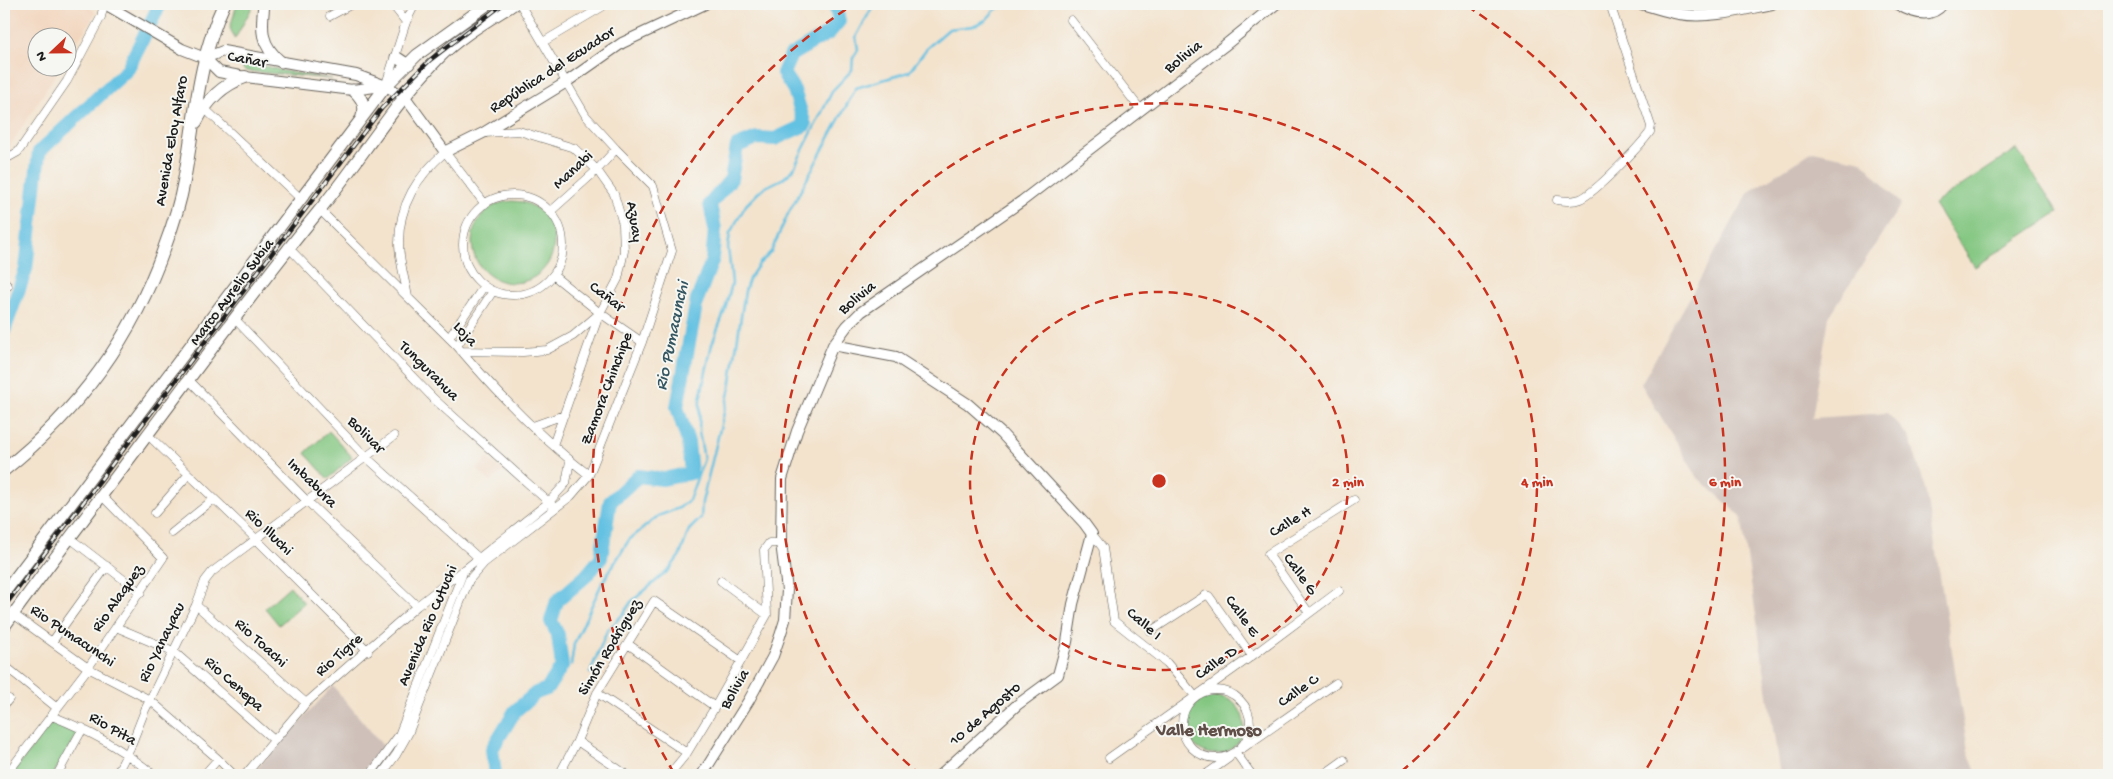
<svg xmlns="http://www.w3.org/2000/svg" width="2113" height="779" font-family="'Gochi Hand',sans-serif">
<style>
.built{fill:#f2d5bd}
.industrial{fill:#cfc1ba}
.park{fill:#82c680;stroke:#4f714e}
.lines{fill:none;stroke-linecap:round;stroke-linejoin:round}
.stream{stroke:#64c1e2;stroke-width:2.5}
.river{stroke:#64c1e2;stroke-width:14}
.minor-casing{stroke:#67625a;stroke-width:9}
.tertiary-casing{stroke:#67625a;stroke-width:12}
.secondary-casing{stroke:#67625a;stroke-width:13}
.primary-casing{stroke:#67625a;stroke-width:14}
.minor{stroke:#fff;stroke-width:8}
.tertiary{stroke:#fff;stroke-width:10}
.secondary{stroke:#fff;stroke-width:11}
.primary{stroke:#fff;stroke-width:12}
.rail-casing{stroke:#1c1c1c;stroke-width:4.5}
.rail{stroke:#f6f6f2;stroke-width:2.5;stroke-dasharray:8;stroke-linecap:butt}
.ring{fill:none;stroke:#c8321e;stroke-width:2.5;stroke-dasharray:9 6}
.labels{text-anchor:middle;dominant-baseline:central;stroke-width:4;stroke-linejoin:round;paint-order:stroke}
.street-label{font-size:16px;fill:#1c1c1c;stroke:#f6f6f2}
.water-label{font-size:18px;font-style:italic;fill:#355661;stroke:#f6f6f2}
.neighbourhood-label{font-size:18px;font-weight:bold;fill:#5f4e48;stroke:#f6f6f2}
.centre{fill:#c8321e;stroke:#f6f6f2;stroke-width:2.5}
.ring-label{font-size:15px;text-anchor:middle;font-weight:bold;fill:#c8321e;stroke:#f6f6f2;stroke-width:4;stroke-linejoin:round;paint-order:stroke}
</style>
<rect width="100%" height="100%" fill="#f6f6f2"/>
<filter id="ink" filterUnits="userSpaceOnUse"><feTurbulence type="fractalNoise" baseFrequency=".02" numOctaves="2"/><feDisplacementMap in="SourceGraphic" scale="10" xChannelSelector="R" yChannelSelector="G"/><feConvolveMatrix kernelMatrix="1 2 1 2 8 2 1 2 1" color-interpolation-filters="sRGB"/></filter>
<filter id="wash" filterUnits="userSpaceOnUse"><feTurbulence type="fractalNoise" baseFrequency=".0096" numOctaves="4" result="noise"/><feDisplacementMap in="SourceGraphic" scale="20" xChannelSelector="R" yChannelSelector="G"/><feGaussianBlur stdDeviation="1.12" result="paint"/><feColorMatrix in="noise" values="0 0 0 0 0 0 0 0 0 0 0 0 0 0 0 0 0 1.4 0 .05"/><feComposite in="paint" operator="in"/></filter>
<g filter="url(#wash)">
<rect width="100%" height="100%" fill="#f3e3cd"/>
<path class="built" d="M4,4H87L96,13L68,56V38H38V68H60L4,155Z
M487,458L503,471L491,482L477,469Z
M130,761L146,775H123Z"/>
<path class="industrial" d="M1813,151L1862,161L1901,204L1829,317L1812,418L1887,413L1909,437L1926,489L1968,752L1978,775H1780L1741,516L1698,478L1641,384L1749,192Z
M333,686L384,747L360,775H251Z"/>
<path class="park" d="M237,4H254L235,39L230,28Z
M245,62H248L284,71L332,79L246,71L243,69Z
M2017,149L2058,212L1975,267L1934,204Z
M472 242a41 41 0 1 1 82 0a41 41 0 1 1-82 0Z
M329,431L352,457L328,479L305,453Z
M290,586L304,603L279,625L265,608Z
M1186 725a29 29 0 1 1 58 0a29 29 0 1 1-58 0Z
M58,722L79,732L53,775H11L51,723Z"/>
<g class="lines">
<path class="stream" d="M571,665L574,644L602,583L629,540L658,516L679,508L689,500L704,459L699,432L700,399L712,344L725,310L732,283L728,247L730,233L746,205L762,189L784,178L793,170L833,90L852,70L853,58L858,50L856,37L874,4
M590,673L607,631L624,613L631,602L669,570L680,555L689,530L701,518L702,502L730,388L745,291L749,279L759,264L771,252L788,214L856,88L909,72L927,48L949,29L973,26L986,20L995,10L1005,4"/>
<path class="river" d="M4,331L26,269L39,152L127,70L160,4
M495,775L492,749L515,711L536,693L547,689L562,666L558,635L551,621L557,601L586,576L601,558L610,502L638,476L663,479L691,473L688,442L677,407L697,300L712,261L715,229L710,204L731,179L737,146L757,138L775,139L805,125L794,90L783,73L791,55L829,33L839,21L835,4"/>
</g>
</g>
<g filter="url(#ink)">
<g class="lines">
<g class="minor-casing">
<path id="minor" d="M392,4L406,22
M330,16L352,4
M1071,20L1141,110
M543,42L602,7
M386,84L406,22L415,4
M204,108L301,199
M4,157H9L18,152L67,81L101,17L104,4
M463 245a50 50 0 1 1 100 0a50 50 0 1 1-100 0Z
M1557,200C1565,201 1573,202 1580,199C1594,194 1640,146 1650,132L1651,126L1610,4
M320,210L457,346C497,393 540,438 589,475
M550,212L597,170L616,149
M288,247L434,399L552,505
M554,276L600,313L642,342
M4,282L8,286
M408,297C405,280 399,260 399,243C399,204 417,177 445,152L485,204
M235,319L366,457L481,560
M449,338L484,286
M457,346L493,291
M461,351L523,352L547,350L573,336L600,313L618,279L624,251L623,224L614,194L597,170L574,148L519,131L484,133
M188,379L306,500L417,606
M533,426L564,415
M148,435L256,539L368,651
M553,445L599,315
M155,513L188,475
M172,533L214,499
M1092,534L1103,548L1114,621L1167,663L1195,696
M71,539L141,593
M721,581L767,615
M196,605L306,703
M1309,613L1268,554L1354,500
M13,614L88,668L150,700L218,759L234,775
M116,627L173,651L274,740
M1151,631L1206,595L1209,596L1252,656
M52,642L107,566
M628,644L715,707
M4,665L57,708
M1182 724a34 34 0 1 1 68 0a34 34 0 1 1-68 0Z
M597,693L687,753
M4,705L9,699
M52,716C92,732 121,748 154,775
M577,741L627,775
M1243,748L1336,683
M1236,753L1252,775
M1109,758L1252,656L1339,591
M6,775L88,668L163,558L102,496
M57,775L83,728
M116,775L130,748L145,710L196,605L205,581L212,572L394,436
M204,775L218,759
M245,775L306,703L417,606L463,570
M370,775L399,735L464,570L549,502L566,483L570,461
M381,775L396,755L408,734L469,580L484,563L571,496L589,475L642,342L672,251L653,186L616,149L586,116L520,4
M559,775L577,741L597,693L654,601L741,661
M669,775L687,753L715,707L767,615L764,550L769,543H781
M1205,775L1229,758
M1323,775L1344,760"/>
</g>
<g class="tertiary-casing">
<path id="tertiary" d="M105,4L182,49L205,58L219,72L245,77L353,90L382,86
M1641,4C1653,7 1666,12 1679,14C1710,19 1742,10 1772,4
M1897,4C1912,13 1930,20 1943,4
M205,58L223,51L356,75L386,86L405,97L445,152L483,133L565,83L622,43L705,4
M833,345L896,357L968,404L1002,434L1084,523L1092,534L1073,604L1067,642L1058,675L1017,705L940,775
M702,775L749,700L773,656L780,636L785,620L787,590L781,543L782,479L797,431L833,345L847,326L861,312L1022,201L1224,46L1276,4"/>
</g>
<g class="secondary-casing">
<path id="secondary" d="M264,4C261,29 260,45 281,62
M396,57L405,63L409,64
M353,90C361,97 367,106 362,116
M4,593L386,86L417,55L488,4
M4,627C50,563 98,501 145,438C202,362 258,285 318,212C359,162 393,105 438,59C459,37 489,20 514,4"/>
</g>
<g class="primary-casing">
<path id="primary" d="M196,122C207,100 222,85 245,77
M4,470C80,410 133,337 165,246C173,225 180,203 184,181C195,121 198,59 224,4"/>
</g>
<use href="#minor" class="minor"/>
<use href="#tertiary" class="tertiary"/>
<use href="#secondary" class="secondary"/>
<use href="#primary" class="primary"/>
<g class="rail-casing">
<path id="rail" d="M4,607L382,108L430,60L503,4"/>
</g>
<use href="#rail" class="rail"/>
</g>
</g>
<g class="ring">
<circle cx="1159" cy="481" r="189"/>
<path d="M921 775A378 378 0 1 1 1397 775"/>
<path d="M674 773A566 566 0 0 1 851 6M1467 6A566 566 0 0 1 1644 773"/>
</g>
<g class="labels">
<g class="street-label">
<text transform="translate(1184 58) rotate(-38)">Bolivia</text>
<text transform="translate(247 61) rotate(10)">Cañar</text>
<text transform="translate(553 71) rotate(-33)">República del Ecuador</text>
<text transform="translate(173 141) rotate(-80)">Avenida Eloy Alfaro</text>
<text transform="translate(574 171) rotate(-43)">Manabi</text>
<text transform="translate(633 222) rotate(81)">Azuay</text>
<text transform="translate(233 293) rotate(-53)">Marco Aurelio Subia</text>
<text transform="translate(606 298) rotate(37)">Cañar</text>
<text transform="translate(858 299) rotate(-39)">Bolivia</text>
<text transform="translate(464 335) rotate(48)">Loja</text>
<text transform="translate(428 372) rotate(45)">Tungurahua</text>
<text transform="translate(608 389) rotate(-69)">Zamora Chinchipe</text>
<text transform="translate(365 436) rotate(45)">Bolivar</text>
<text transform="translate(311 484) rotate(45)">Imbabura</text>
<text transform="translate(1291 523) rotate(-31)">Calle H</text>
<text transform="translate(268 533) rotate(44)">Rio Illuchi</text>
<text transform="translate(1299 575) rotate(54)">Calle G</text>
<text transform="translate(119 599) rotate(-55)">Rio Alaquez</text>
<text transform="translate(1241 617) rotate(54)">Calle E</text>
<text transform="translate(1143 625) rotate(41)">Calle I</text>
<text transform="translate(429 626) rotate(-67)">Avenida Rio Cutuchi</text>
<text transform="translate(72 637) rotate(34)">Rio Pumacunchi</text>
<text transform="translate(163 643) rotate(-64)">Rio Yanayacu</text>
<text transform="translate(260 644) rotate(42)">Rio Toachi</text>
<text transform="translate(611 648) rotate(-59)">Simón Rodriguez</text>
<text transform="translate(340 656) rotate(-41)">Rio Tigre</text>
<text transform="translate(1217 664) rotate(-35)">Calle D</text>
<text transform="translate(233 685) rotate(42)">Rio Cenepa</text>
<text transform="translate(736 690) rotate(-60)">Bolivia</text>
<text transform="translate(1299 692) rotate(-35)">Calle C</text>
<text transform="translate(986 715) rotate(-41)">10 de Agosto</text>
<text transform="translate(112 730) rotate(30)">Rio Pita</text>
</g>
<g class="water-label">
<text transform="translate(673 336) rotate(-78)">Rio Pumacunchi</text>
</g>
<g class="neighbourhood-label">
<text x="1209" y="731">Valle Hermoso</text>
</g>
</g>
<circle cx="1159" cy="481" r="8" class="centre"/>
<g class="ring-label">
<text x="1348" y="486">2 min</text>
<text x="1537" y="486">4 min</text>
<text x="1725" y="486">6 min</text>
</g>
<rect width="2113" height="779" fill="none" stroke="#f6f6f2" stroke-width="20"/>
<g transform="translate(52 52) rotate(248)"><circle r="24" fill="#f6f6f2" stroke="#9f9f9c"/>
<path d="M0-4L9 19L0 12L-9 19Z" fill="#c8321e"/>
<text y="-8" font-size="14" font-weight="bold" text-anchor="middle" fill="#1c1c1c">N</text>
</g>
</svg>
